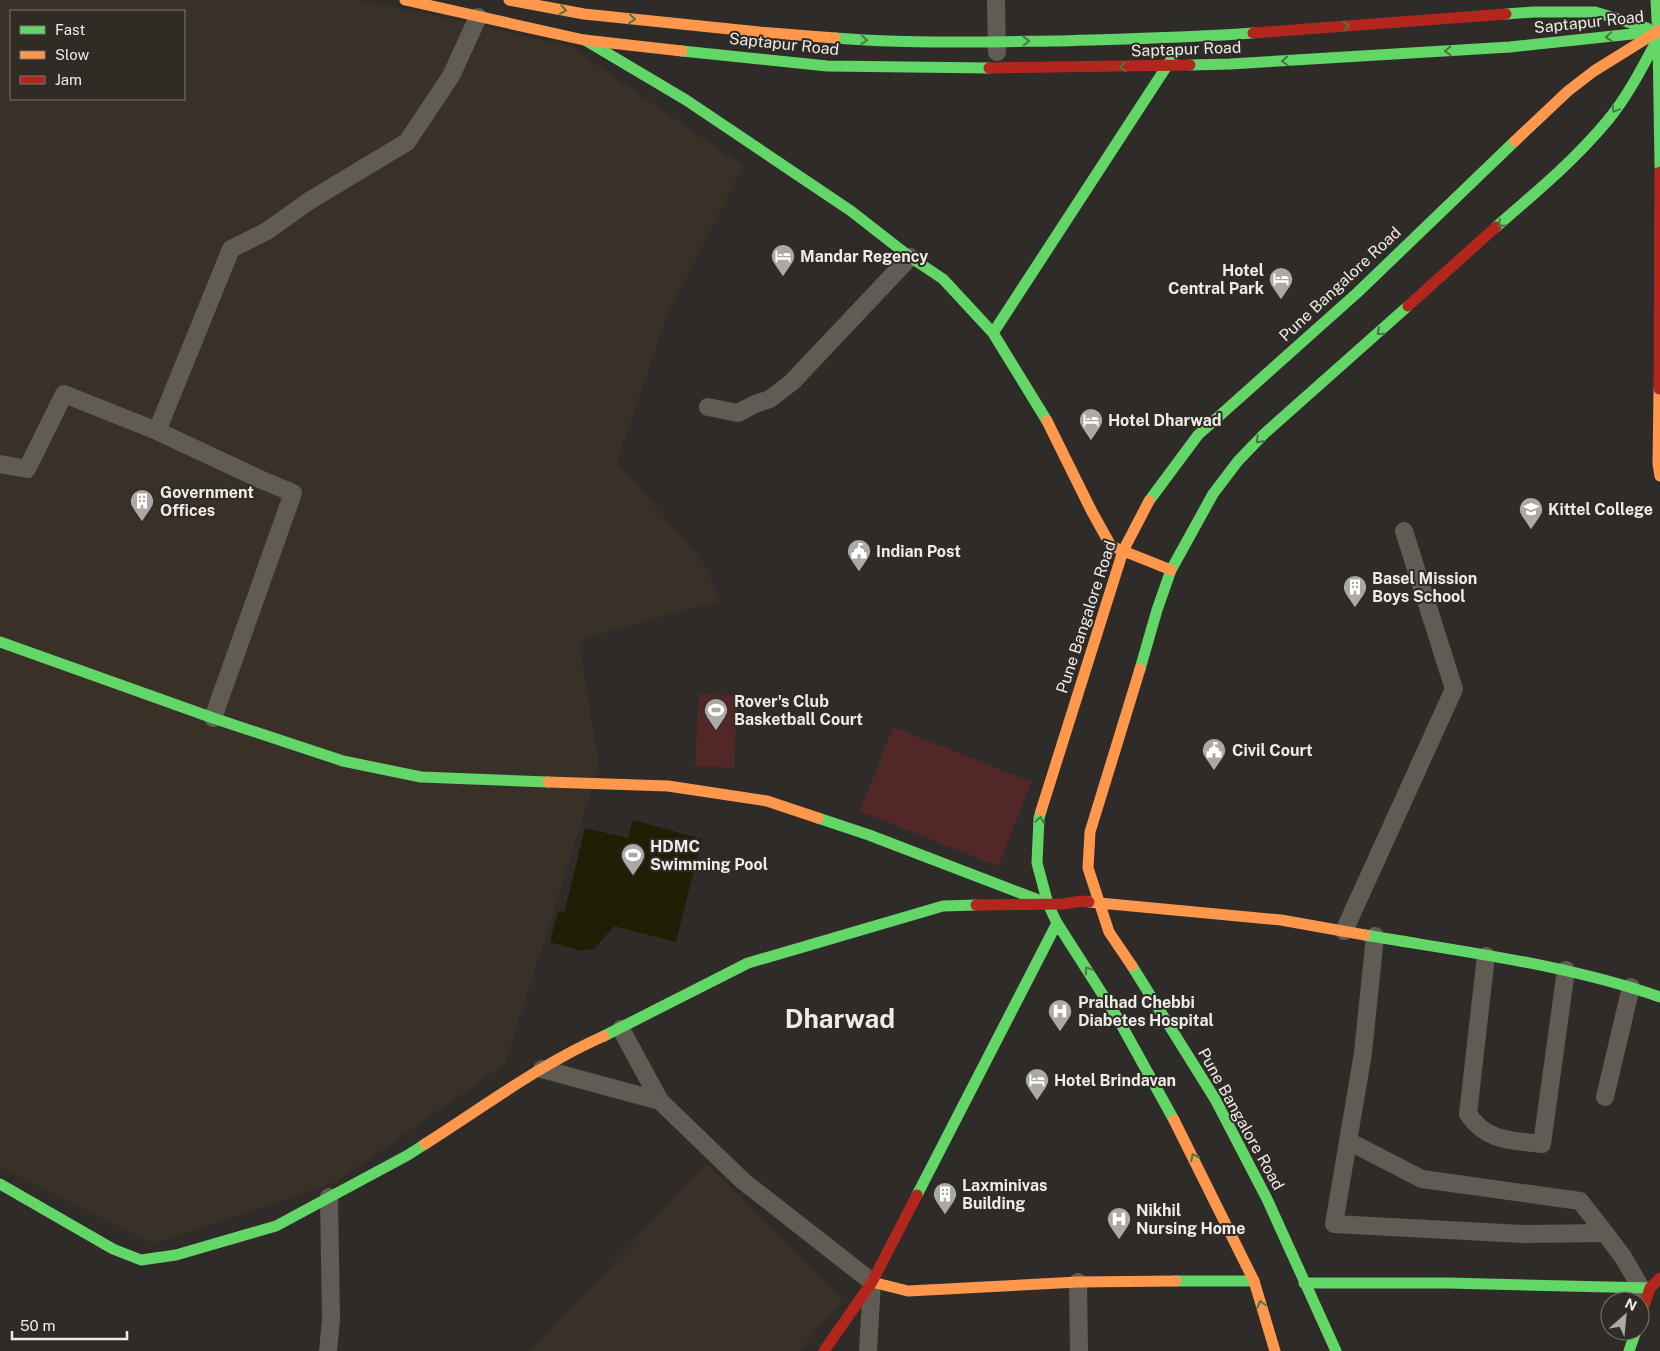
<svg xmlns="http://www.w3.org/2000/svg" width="1660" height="1351" font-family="'Public Sans',sans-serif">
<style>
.built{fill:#393027;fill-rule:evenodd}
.green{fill:#512827}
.water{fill:#201e04}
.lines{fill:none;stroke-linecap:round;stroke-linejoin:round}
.street{stroke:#605c54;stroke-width:18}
.fast{stroke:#63d668;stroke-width:11}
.slow{stroke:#ff974d;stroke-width:11}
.jam{stroke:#b3261e;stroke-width:11}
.oneway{stroke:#487844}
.labels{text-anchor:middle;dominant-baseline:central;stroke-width:4;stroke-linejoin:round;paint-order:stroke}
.street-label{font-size:16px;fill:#eeebe8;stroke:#312b26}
.poi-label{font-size:16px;font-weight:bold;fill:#eeebe8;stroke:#312b26;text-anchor:start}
.town-label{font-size:26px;font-weight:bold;fill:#eeebe8;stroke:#312b26}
</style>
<rect width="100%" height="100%" fill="#2e2b29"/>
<path class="built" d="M0,0H358L457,20L570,46L743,166L667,316L617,461L704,564L721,600L579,640L599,767L505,1064L336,1182L154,1244L4,1169L0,1165ZM11,11H184V99H11Z
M707,1163L843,1300L799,1351H531Z"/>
<path class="green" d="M699,694L737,696L734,768L695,766Z
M893,727L1032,782L998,866L860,811Z"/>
<path class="water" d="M633,820L702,839L676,942L614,926L595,948L581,951L550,942L558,912L564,913L585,828L628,838Z"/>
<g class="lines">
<path class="street" d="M996,0L997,52
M708,407L738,413L755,404L770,399L792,382L910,257
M157,431L231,249L267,231L309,201L407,142L451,76L478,17
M0,464L27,469L64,394L157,431L262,480L293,493L213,718
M1344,931L1454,689L1404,531
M1375,936L1363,1053L1334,1224L1523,1234L1605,1233L1623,1257L1641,1288
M1486,956L1468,1114C1487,1142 1511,1140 1542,1144L1566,970
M621,1029L660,1101
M542,1069L660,1101L743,1181L872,1282L868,1351
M1605,1097L1631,987
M1348,1141L1422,1179L1580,1201L1605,1233
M1078,1282L1079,1351
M328,1351L331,1320L329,1197"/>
<path class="fast" d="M1656,0L1658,38
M1506,14L1534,12H1595L1647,28
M835,38C907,44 979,42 1052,41C1119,39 1186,38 1253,33
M1658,38L1660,166
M585,40L686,100L851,211L910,257L943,279L993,333L1047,421
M682,51L827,66L989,68
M1190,65L1230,64L1510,47L1651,32
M1496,227C1535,193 1575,160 1608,120C1628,96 1643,66 1658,38H1660
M993,333L1176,52
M1149,501L1198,435L1357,293L1515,141
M0,642L213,718L343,761L421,777L548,782
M1140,669L1157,610L1171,570L1213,494L1238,461L1265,433L1408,306
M1041,811L1039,818L1037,863L1048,904L1057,923L1117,1017L1174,1120
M818,818L869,835L1036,899
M1365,935C1464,952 1565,964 1660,997
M1132,966L1215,1099L1267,1199L1336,1351
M604,1036L748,963L943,906L976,905
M0,1184L113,1249L141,1260L176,1255L276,1226L408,1155L425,1144
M917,1195L1057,923
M1176,1281H1254
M1304,1283H1448L1650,1288
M1629,1351L1636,1331"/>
<path class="slow" d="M405,0L584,40L682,51
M509,0L584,14L759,32L835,38
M1515,141L1568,91L1594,71L1660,30
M1659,389L1658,464L1660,476
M1047,421L1091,510L1111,546L1171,570
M548,782L668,786L767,801L818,818
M1041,811L1123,551L1149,501
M1089,902L1281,920L1365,935
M1132,966L1109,932L1088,868L1090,832L1140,669
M1174,1120L1254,1281L1275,1351
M425,1144C482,1108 542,1063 604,1036
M872,1282L908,1291L1078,1282L1176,1281"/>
<path class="jam" d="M1253,33L1506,14
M989,68L1190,65
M1408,306L1496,227
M1659,389L1660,172
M976,905L1063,904L1082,901L1089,902
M1640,1318L1650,1288L1660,1278
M824,1351L872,1282L917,1195"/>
</g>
<defs><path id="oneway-chevron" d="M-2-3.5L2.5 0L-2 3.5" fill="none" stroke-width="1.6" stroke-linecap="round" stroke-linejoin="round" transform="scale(1.25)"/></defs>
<g class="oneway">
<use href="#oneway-chevron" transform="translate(563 10) rotate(11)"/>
<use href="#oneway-chevron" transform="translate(632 19) rotate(5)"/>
<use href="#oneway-chevron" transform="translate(1346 26) rotate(-4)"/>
<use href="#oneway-chevron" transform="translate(1609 37) rotate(174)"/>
<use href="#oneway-chevron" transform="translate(864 40) rotate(4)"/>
<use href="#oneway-chevron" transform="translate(1026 41) rotate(-1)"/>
<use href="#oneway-chevron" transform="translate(1448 51) rotate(177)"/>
<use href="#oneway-chevron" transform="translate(1285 61) rotate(177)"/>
<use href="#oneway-chevron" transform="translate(1123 67) rotate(178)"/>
<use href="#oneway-chevron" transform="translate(1615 109) rotate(124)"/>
<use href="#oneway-chevron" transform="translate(1501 224) rotate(138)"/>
<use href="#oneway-chevron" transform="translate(1380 332) rotate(139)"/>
<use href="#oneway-chevron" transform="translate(1259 440) rotate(135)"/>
<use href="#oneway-chevron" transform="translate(1040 820) rotate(-82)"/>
<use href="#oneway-chevron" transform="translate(1088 970) rotate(-123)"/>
<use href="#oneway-chevron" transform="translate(1194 1157) rotate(-117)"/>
<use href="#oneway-chevron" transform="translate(1261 1304) rotate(-106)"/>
</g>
<defs>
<g id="hotel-pin" transform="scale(1.25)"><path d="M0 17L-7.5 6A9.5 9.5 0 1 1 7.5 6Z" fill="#aba8a5" stroke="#312b26"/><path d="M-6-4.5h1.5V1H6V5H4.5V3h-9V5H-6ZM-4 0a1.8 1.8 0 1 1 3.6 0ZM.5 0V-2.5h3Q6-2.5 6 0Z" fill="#fff"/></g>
<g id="building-pin" transform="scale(1.25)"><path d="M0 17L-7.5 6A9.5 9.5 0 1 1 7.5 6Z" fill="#aba8a5" stroke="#312b26"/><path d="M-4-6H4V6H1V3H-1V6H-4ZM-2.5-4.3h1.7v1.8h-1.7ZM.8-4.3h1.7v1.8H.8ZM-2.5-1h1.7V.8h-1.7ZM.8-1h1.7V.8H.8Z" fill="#fff"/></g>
<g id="university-pin" transform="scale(1.25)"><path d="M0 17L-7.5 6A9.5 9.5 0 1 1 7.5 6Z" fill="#aba8a5" stroke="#312b26"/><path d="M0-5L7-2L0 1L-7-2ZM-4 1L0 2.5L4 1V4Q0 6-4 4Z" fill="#fff"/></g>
<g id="civic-pin" transform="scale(1.25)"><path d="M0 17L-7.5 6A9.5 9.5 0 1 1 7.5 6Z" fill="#aba8a5" stroke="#312b26"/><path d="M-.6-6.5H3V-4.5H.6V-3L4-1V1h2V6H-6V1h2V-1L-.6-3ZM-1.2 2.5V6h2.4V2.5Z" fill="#fff"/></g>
<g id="stadium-pin" transform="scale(1.25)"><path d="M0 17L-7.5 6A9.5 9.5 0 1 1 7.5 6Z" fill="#aba8a5" stroke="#312b26"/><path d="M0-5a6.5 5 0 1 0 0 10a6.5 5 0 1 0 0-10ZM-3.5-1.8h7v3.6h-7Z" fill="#fff"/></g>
<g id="hospital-pin" transform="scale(1.25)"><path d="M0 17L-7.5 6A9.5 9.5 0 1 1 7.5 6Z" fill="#aba8a5" stroke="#312b26"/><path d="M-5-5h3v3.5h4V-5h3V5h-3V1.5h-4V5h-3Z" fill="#fff"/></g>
</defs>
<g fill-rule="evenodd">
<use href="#hotel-pin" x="783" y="256"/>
<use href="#hotel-pin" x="1281" y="279"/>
<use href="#hotel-pin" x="1091" y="420"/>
<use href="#building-pin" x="142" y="501"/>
<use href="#university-pin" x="1531" y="509"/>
<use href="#civic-pin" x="859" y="551"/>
<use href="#building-pin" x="1355" y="587"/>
<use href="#stadium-pin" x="716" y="710"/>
<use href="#civic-pin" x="1214" y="750"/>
<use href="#stadium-pin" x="633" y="855"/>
<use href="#hospital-pin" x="1060" y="1011"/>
<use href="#hotel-pin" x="1037" y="1080"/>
<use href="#building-pin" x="945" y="1194"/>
<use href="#hospital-pin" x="1119" y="1219"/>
</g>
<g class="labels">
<g class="street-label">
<text transform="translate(1589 22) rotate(-6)">Saptapur Road</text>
<text transform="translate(784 44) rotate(6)">Saptapur Road</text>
<text transform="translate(1186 49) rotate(-2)">Saptapur Road</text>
<text transform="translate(1340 284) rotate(-43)">Pune Bangalore Road</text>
<text transform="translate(1086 617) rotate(-72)">Pune Bangalore Road</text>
<text transform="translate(1241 1119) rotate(61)">Pune Bangalore Road</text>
</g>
<g class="poi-label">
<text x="800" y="256">Mandar Regency</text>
<text x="1264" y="270" text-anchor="end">Hotel<tspan x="1264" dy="18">Central Park</tspan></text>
<text x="1108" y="420">Hotel Dharwad</text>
<text x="160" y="492">Government<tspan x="160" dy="18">Offices</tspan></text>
<text x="1548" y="509">Kittel College</text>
<text x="876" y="551">Indian Post</text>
<text x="1372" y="578">Basel Mission<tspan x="1372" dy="18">Boys School</tspan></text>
<text x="734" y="701">Rover's Club<tspan x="734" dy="18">Basketball Court</tspan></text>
<text x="1232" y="750">Civil Court</text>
<text x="650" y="846">HDMC<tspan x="650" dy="18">Swimming Pool</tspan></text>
<text x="1078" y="1002">Pralhad Chebbi<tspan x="1078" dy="18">Diabetes Hospital</tspan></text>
<text x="1054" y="1080">Hotel Brindavan</text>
<text x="962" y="1185">Laxminivas<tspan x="962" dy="18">Building</tspan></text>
<text x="1136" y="1210">Nikhil<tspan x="1136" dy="18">Nursing Home</tspan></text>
</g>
<g class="town-label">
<text x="840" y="1018">Dharwad</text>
</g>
</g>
<rect x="10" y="10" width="175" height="90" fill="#312b26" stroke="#7d7874"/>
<rect x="20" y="26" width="25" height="8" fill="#63d668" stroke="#7d7874"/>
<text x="55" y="35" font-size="15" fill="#eeebe8">Fast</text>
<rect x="20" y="51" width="25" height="8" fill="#ff974d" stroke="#7d7874"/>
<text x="55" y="60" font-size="15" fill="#eeebe8">Slow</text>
<rect x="20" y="76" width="25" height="8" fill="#b3261e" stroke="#7d7874"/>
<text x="55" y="85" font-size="15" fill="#eeebe8">Jam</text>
<g transform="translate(1625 1316) rotate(27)"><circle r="24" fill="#312b26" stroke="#7d7874"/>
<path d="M0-4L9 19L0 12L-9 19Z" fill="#aba8a5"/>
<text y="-8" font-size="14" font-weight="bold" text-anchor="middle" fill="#eeebe8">N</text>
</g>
<path d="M12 1331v8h115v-8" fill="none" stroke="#eeebe8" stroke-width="2.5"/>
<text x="20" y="1331" font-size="15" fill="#eeebe8" stroke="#312b26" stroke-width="4" paint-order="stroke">50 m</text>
</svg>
